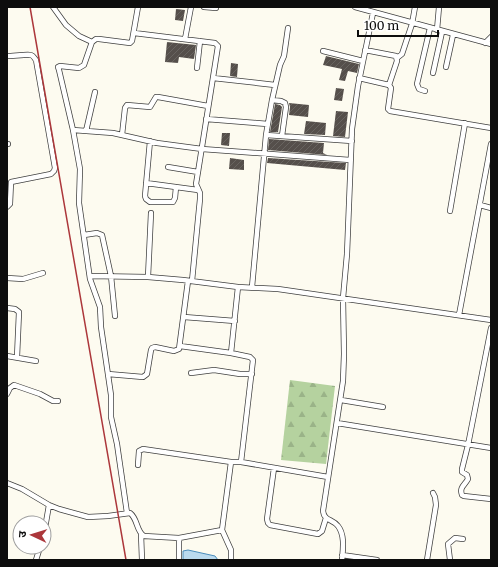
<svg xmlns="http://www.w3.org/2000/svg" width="498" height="567" font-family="Merriweather,'Noto Sans Devanagari',serif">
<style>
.forest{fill:url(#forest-firs)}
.water{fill:#bbdaee;stroke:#4b8dbc}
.building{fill:url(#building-hatch)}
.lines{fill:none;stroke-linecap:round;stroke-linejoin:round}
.street-casing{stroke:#404040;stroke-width:6}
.street{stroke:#fff;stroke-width:4.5}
.rail{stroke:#ac373b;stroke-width:1.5}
</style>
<defs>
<pattern id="forest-firs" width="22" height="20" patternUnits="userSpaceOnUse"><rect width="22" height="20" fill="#b5d29f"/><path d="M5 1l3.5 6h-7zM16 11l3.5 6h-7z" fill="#9ab388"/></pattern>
<pattern id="building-hatch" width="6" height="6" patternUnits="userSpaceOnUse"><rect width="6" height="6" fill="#554f4b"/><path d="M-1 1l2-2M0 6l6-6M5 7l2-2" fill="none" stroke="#686460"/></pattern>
</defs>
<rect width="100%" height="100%" fill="#fdfbf0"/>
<path class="forest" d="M290,380L335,386L326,464L281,460Z"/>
<path class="water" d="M188,550L215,556L218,560H183V551Z"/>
<path class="building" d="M176,9L185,10L183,21L175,20Z
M167,42L196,45L194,59L179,57L178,63L165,62Z
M326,56L359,64L357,73L348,71L345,81L339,80L342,69L323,65Z
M231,63L238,64L237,77L230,76Z
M336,88L344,89L342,101L334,100Z
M289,103L309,105L308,117L289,115L290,107Z
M275,104L280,105L282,107L278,132H270Z
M336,111L348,112L345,137L333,136Z
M306,121L326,123L325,135L304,134Z
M222,133H230L229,146L221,145Z
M269,139L324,143L323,153L327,155L268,150Z
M230,158L244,160V170L229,169Z
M268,158L346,163L345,170L267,163Z"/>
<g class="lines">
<g class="street-casing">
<path id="street" d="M53,7L66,25L79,36L92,42L84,65L79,68L60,66L58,67L59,70L73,130L80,169L79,203L90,279L100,307L101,327L111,395V417L117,444L127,513
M204,7L216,8
M355,7L491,44
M437,30L439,7
M134,33L215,43L218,46L198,172L196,184L200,193V199L192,281
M185,39L191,7
M92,42L96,39H99L130,43L132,41L138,7
M485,43L491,37
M365,50L396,56L397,61L389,85
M323,51L363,61
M7,56C13,56 28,54 31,55C34,56 34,58 36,60L55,168L54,171L51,174L11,182L10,204L7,207
M397,58L402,54L412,24L415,7
M446,67L453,35
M197,68L200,41
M433,73L442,32
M213,78L275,85
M359,78L389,85L391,88L388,109L390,111L491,128
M425,91L419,89L417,84L430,28
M272,100L281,101L285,103L286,107L282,136
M206,119L268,124
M73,130L113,133L157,143L202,149L350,160
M86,131L95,92
M122,135L125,108L127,105L150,107L156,97H158L208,106
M266,135L352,141
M150,141L145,196L146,199L150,202H173L175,198L176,187
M7,144H8
M168,167L198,172
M146,183L198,190
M480,205L491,208
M450,211L465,123
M84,235L97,233L102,235L111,276L115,316
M90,276L148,277L183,280L238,287L278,289L491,320
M148,277L151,213
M7,278L23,279L43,273
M238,287L231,353L250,357L253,360L241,462
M252,287L266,135L272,100L280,65L284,56L288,28
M7,308L15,309L19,312L17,357
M459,315L491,144
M184,317L235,321
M491,328L468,445L462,469V472L467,475L468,479C465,485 459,487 462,495L464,496L491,499
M180,346L231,353
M7,356L36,361
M191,373L214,370L240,374H252
M108,374L143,377L147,374L151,350L152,348L155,347L174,351L179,349L188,281
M7,394L10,388L14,385L40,394L53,401H58
M341,400L383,407
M337,423L491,448
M138,465L139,451L143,449L231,462
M274,468L267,519L268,523L270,525L318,534L322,531L326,518
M7,483L22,489L49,505L59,509L88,517L108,516L130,513C138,519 136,531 144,536L179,538L222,530L231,462H241L328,477
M222,530L231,550V560
M44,534L49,505
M141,534L142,560
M179,538V560
M342,555L377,560
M36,560L40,547
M342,560C343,549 345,535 338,526C333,519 324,521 323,511L343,381L344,354L343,298L347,254L352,129L358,86L373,13
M427,560L436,505L435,497L433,493
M450,560L448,544L455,538L463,539"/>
</g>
<use href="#street" class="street"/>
<path class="rail" d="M30,7L126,560"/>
</g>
<rect width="498" height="567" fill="none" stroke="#0d0d0d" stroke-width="16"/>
<g transform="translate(32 535) rotate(274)"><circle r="19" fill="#ffffff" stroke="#9e9e9e"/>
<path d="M0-3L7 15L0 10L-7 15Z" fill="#ac373b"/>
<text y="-6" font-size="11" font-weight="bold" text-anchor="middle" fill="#0d0d0d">उ</text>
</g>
<path d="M358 30v6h80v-6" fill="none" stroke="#0d0d0d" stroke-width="2"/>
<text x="364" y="30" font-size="12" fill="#0d0d0d" stroke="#ffffff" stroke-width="3" paint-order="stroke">100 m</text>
</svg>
